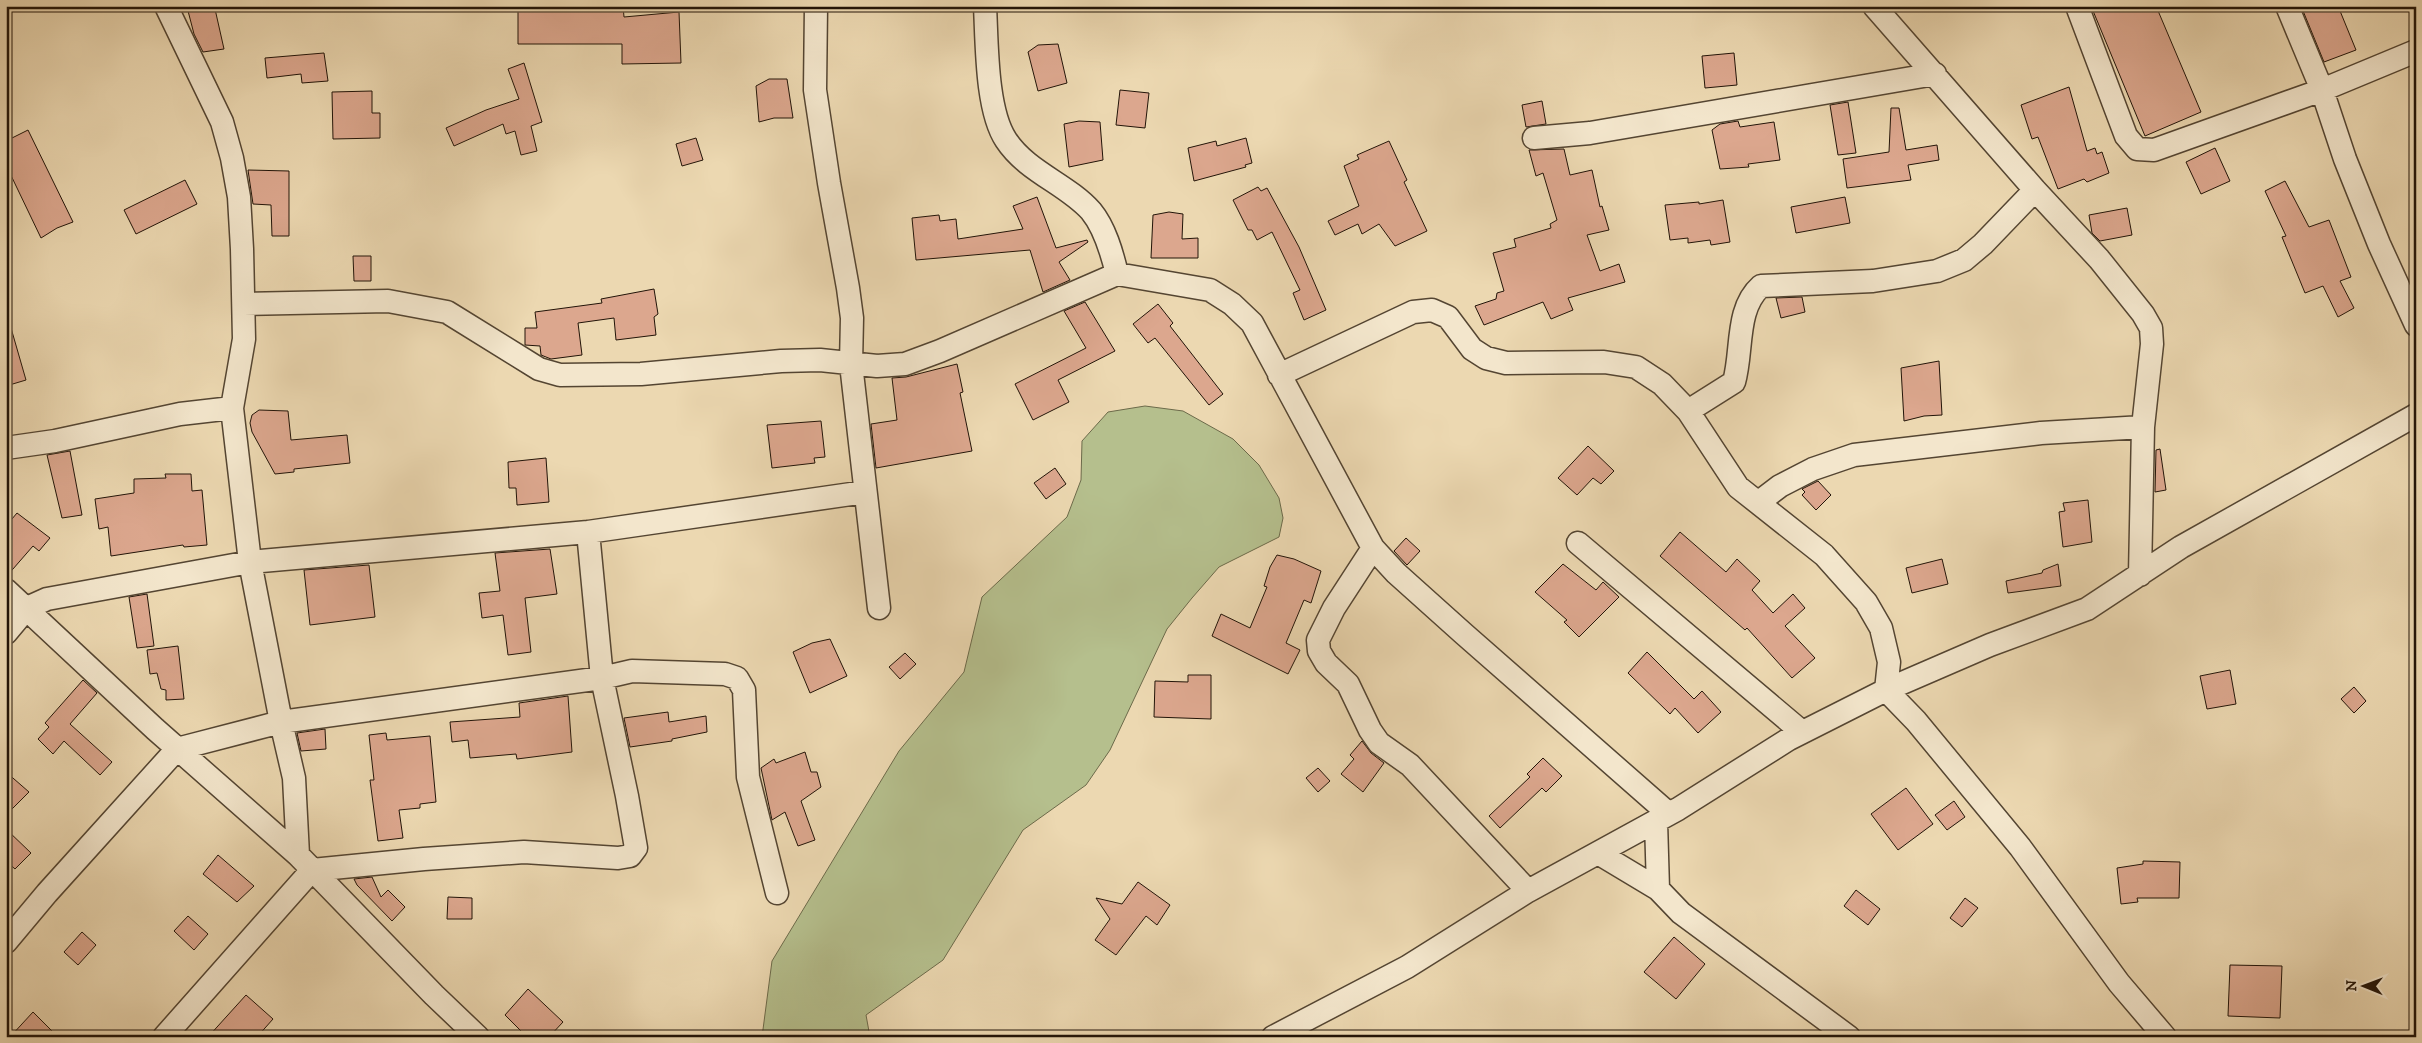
<svg xmlns="http://www.w3.org/2000/svg" width="2422" height="1043" font-family="'IM FELL DW Pica',serif">
<style>
.green{fill:#b5bf8d;stroke:#6c6a4a}
.building{fill:#dca78e;stroke:#221408}
.lines{fill:none;stroke-linecap:round;stroke-linejoin:round}
.minor-casing{stroke:#544532;stroke-width:25}
.minor{stroke:#f3e6cc;stroke-width:22}
</style>
<rect width="100%" height="100%" fill="#ecd8b1"/>
<filter id="stains"><feTurbulence type="fractalNoise" baseFrequency=".004" numOctaves="4"/><feColorMatrix values="0 0 0 0 .2 0 0 0 0 .09 0 0 0 0 .02 0 0 0 .5 -.17"/></filter>
<radialGradient id="worn" r=".72"><stop offset=".6" stop-color="#630" stop-opacity="0"/><stop offset="1" stop-color="#630" stop-opacity=".3"/></radialGradient>
<path class="green" d="M1145,406L1183,411L1233,439L1259,465L1279,498L1283,518L1279,537L1219,567L1192,598L1167,629L1110,750L1086,785L1023,830L943,960L866,1015L870,1037H762L772,961L899,751L964,672L982,597L1067,517L1081,480L1082,441L1108,412Z"/>
<path class="building" d="M518,6H623L624,17L679,12L681,63L622,64V44H518Z
M2091,6H2156L2201,112L2145,136Z
M2301,6H2338L2356,50L2324,62Z
M187,7L215,9L224,49L203,52L194,34Z
M1058,44L1067,83L1038,91L1028,52L1038,45Z
M324,53L328,81L302,83L301,74L267,78L265,58Z
M1734,53L1737,85L1705,88L1702,56Z
M524,63L542,122L531,126L537,151L521,155L515,131L506,134L503,124L454,146L446,128L486,110L519,99L508,69Z
M769,79H787L793,118H774L759,122L756,86Z
M2069,87L2087,151L2095,148L2097,154L2102,152L2109,173L2087,182L2084,179L2058,189L2038,137L2032,139L2021,105Z
M1120,90L1149,93L1145,128L1116,125Z
M372,91V113H380V138L333,139L332,92Z
M1542,101L1546,124L1526,127L1522,105Z
M1848,102L1856,153L1838,155L1830,105Z
M1891,108H1899L1906,150L1937,145L1939,160L1908,165L1911,180L1847,188L1843,159L1889,152Z
M1079,121L1100,122L1103,160L1069,167L1064,124Z
M1738,121L1740,127L1774,122L1780,160L1748,164L1749,167L1720,169L1712,130L1720,124Z
M28,130L73,222L57,228L41,238L6,165V141Z
M696,138L703,160L682,166L676,144Z
M1246,138L1252,163L1245,165L1246,167L1194,181L1188,148L1216,141L1217,146Z
M1389,141L1407,180L1404,182L1427,231L1395,246L1379,224L1362,234L1358,224L1335,235L1328,221L1359,206L1344,166L1359,159L1357,155Z
M2215,148L2230,181L2201,194L2186,162Z
M1564,149L1570,175L1592,170L1600,207L1602,206L1609,230L1587,235L1600,271L1619,264L1625,282L1568,298L1573,310L1551,319L1543,302L1484,325L1475,306L1496,299L1497,293L1504,291L1493,253L1516,247L1514,239L1551,228L1550,224L1557,220L1543,173L1536,176L1529,150Z
M248,170L289,171V236H272L271,205L253,204Z
M185,180L197,204L136,234L124,210Z
M2285,181L2309,227L2329,220L2351,277L2340,281L2354,308L2338,317L2323,286L2305,293L2282,237L2286,236L2265,191Z
M1258,187L1261,191L1267,188L1299,247L1326,310L1304,320L1293,293L1300,290L1272,232L1257,240L1252,230H1248L1233,200Z
M1037,197L1056,248L1087,240L1088,242L1059,262L1070,280L1043,292L1030,250L916,260L912,218L939,215L940,221L956,219L958,239L1023,229L1013,206Z
M1845,197L1850,223L1796,233L1791,207Z
M1723,200L1730,242L1711,245L1710,240L1688,243V238L1670,240L1665,205L1699,202V204Z
M2127,208L2132,235L2100,241L2092,233L2089,215Z
M1169,212L1183,214L1182,239L1198,238V258H1151L1153,215Z
M353,256H371V281H354Z
M654,289L658,314L654,317L656,335L616,340L614,318L578,323L582,355L551,359L541,355L540,346L525,345V328H537L535,312L602,303L601,299Z
M1802,297L1805,312L1781,318L1776,298Z
M1085,302L1115,351L1058,380L1069,402L1033,420L1015,384L1086,348L1064,311Z
M1158,304L1173,323L1170,326L1223,394L1209,405L1155,338L1148,343L1133,324Z
M11,328L26,380L6,386V329Z
M1939,361L1942,415L1924,416L1904,421L1901,368Z
M957,364L963,392L960,393L972,451L876,468L871,424L897,420L892,378L906,377Z
M259,410L288,411L291,440L347,435L350,463L294,469V472L275,474L252,432L250,423L252,415Z
M821,421L825,457L814,458L815,463L772,468L767,425Z
M1588,446L1614,471L1601,484L1593,478L1577,495L1558,478Z
M2160,449L2166,490L2155,492L2156,450Z
M70,451L82,515L62,518L47,455Z
M546,458L549,502L517,505L516,488H509L508,462Z
M1055,468L1066,484L1046,499L1034,483Z
M165,474H191L192,491L202,490L207,545L184,547L183,545L111,556L108,527L99,529L95,499L134,493V479L166,478Z
M1818,481L1831,495L1816,510L1802,495L1805,492L1802,489Z
M2088,500L2092,542L2063,547L2059,512L2065,511L2063,503Z
M17,513L50,538L39,551L33,546L6,577V526Z
M1680,532L1726,572L1737,559L1760,581L1752,590L1773,613L1793,594L1805,608L1785,626L1815,658L1792,678L1747,628L1745,630L1660,556Z
M1406,538L1420,551L1407,565L1394,551Z
M550,549L557,594L525,598L531,652L508,655L503,615L482,618L479,593L500,591L495,553Z
M1277,555L1294,559L1321,571L1311,603L1304,600L1286,643L1300,650L1288,674L1212,636L1221,614L1250,628L1267,587L1264,586L1270,567Z
M1942,559L1948,584L1912,593L1906,568Z
M1563,564L1596,590L1603,582L1619,597L1579,637L1564,622L1567,620L1535,592Z
M2058,564L2061,586L2008,593L2006,581L2042,573L2043,570Z
M369,565L375,617L310,625L304,570Z
M147,594L154,646L137,648L129,597Z
M830,639L847,676L810,693L793,652L812,643Z
M178,646L184,699L166,700V690L161,689L157,673L150,674L147,650Z
M1647,652L1694,699L1702,691L1721,712L1698,733L1675,708L1670,714L1628,673Z
M905,653L916,664L900,679L889,667Z
M2230,670L2236,704L2207,709L2200,676Z
M1188,675H1211V719L1154,717L1155,681L1188,682Z
M83,680L97,693L70,724L112,762L100,775L64,741L53,754L38,739L49,727L45,723Z
M2354,687L2366,701L2354,713L2341,699Z
M568,696L572,752L517,759L516,754L470,758L468,740L452,742L450,722L520,717L519,703Z
M668,712L669,722L706,716L707,732L672,739V741L630,747L624,718Z
M325,729L326,749L301,751L297,733Z
M386,733L387,740L430,736L436,802L420,804V808L399,810L403,838L378,841L370,780H374L369,735Z
M1362,741L1371,753L1384,763L1363,792L1341,774L1354,759L1350,755Z
M805,752L811,772H817L821,787L801,801L815,840L798,846L785,812L772,820L761,768L774,759L776,763Z
M1543,758L1562,776L1546,792L1542,788L1500,828L1489,816L1530,777L1527,774Z
M1318,768L1330,781L1318,792L1306,778Z
M6,772L29,792L6,815Z
M1906,788L1933,824L1898,850L1871,814Z
M1954,801L1965,817L1947,830L1935,815Z
M6,829L31,853L15,869L6,861Z
M218,855L254,886L237,902L203,874Z
M2143,861L2180,862L2179,898H2137L2138,902L2121,904L2117,868L2143,864Z
M372,877L381,897L388,890L405,907L392,921L357,885L354,879Z
M1138,882L1170,905L1157,925L1146,916L1116,955L1095,940L1110,919L1096,898L1122,904Z
M1856,890L1880,909L1868,925L1844,906Z
M448,897L472,898V919H447Z
M1965,898L1978,908L1962,927L1950,918Z
M188,916L208,934L194,950L174,931Z
M82,932L96,945L78,965L64,952Z
M1674,937L1705,964L1676,999L1644,972Z
M2230,965L2282,966L2280,1018L2228,1016Z
M528,989L563,1022L549,1037H527L505,1015Z
M246,995L273,1019L257,1037H208Z
M33,1012L58,1037H10Z"/>
<g class="lines">
<g class="minor-casing">
<path id="minor" d="M166,6L222,122L232,158L239,197L242,249L244,339L232,408L250,562L281,722L294,778L298,855
M816,6L815,90L829,183L848,288L852,318L851,364L879,608
M985,6C987,43 986,110 1006,140C1027,172 1067,184 1091,211C1105,228 1112,253 1117,274L1210,290L1232,304L1252,323L1373,548L1396,573L1464,634L1669,814
M1874,6L2035,190L2099,259L2143,314L2151,328L2152,344L2143,427L2140,575
M2077,6L2126,136L2137,149L2154,150L2322,90L2416,51
M2287,6L2322,90L2345,159L2379,244L2416,325
M1534,138L1590,133L1935,74
M244,304L388,301L447,312L539,369L560,375L641,374L781,361L820,360L877,366L905,364L940,351L1117,274
M1279,375L1413,312L1432,310L1448,317L1472,349L1486,358L1506,363L1604,362L1636,367L1662,384L1688,411L1738,487L1824,555L1866,602L1881,628L1889,662L1886,690
M1688,411L1734,382C1743,351 1735,309 1761,286L1873,281L1937,271L1964,260L1983,244L2035,190
M6,448L55,441L180,414L232,408
M1759,502L1780,486L1813,469L1854,455L2041,433L2143,427
M1578,543L1802,732
M1373,548L1334,608L1318,640L1319,651L1326,663L1348,684L1370,730L1379,743L1410,765L1528,891
M6,590L155,729L298,855L434,995L478,1037
M6,633L27,608L47,599L250,562L588,532L865,492
M1886,690L1916,721L2020,847L2119,983L2165,1037
M1656,821L1658,889
M1598,853L1658,889L1681,913L1849,1037
M6,942L47,893L177,749L281,722L602,678L632,671L725,674L737,678L744,690L748,777L777,893
M164,1037L312,870L424,859L524,852L618,858L630,856L636,848L627,796L602,678L588,532
M1273,1037L1407,967L1528,891L1678,809L1789,739L1886,690L1990,645L2087,609L2181,547L2416,415"/>
</g>
<use href="#minor" class="minor"/>
</g>
<rect width="2422" height="1043" fill="none" stroke="#ecd8b1" stroke-width="25"/>
<rect x="8" y="8" width="2407" height="1028" fill="none" stroke="#221408" stroke-width="2.5"/>
<rect x="12" y="12" width="2397" height="1018" fill="none" stroke="#221408"/>
<g transform="translate(2364 986) rotate(271)" stroke="#f3e6cc" stroke-width="4" paint-order="stroke">
<path d="M0-4L9 19L0 12L-9 19Z" fill="#221408"/>
<text y="-8" font-size="14" font-weight="bold" text-anchor="middle" fill="#221408">N</text>
</g>
<rect width="100%" height="100%" filter="url(#stains)"/>
<rect width="100%" height="100%" fill="url(#worn)"/>
</svg>
